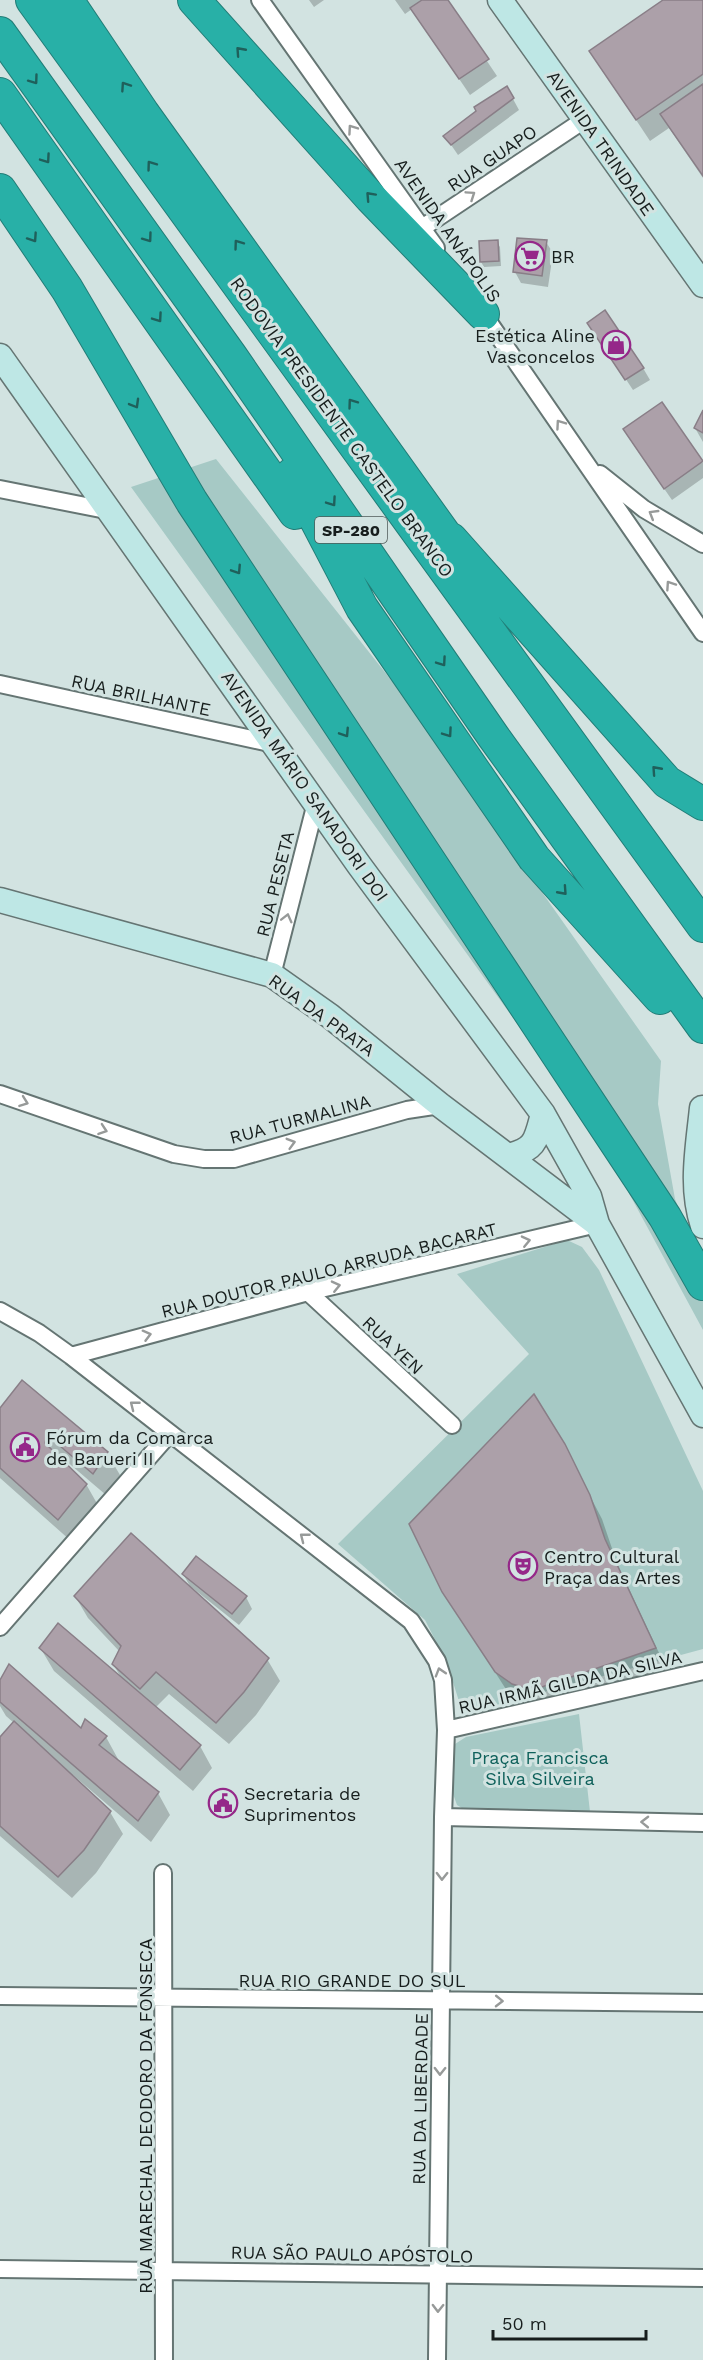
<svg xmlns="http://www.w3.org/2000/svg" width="703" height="2360" font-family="'Work Sans',sans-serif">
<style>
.green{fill:#a6c9c5}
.shadow{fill:#0003}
.building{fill:#aca0a9;stroke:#897e87;stroke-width:1.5}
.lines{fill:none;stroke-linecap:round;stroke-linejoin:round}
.street-casing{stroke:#657573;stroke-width:20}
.secondary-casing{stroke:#657573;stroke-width:27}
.highway-casing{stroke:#227d77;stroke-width:34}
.street{stroke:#fff;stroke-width:16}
.secondary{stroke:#bee7e5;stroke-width:24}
.highway{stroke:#28b0a7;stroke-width:32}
.oneway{stroke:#1f605b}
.oneway2{stroke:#979a99}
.labels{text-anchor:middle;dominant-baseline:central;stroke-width:6;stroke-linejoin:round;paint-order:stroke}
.shield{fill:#d2e3e1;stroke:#4f5958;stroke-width:1.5}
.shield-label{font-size:16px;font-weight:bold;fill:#171e1d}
.street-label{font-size:18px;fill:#171e1d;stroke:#d2e3e1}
.poi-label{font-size:18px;fill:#171e1d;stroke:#d2e3e1;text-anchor:start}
.park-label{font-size:18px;fill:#0f615b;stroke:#d2e3e1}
</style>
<rect width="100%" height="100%" fill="#d2e3e1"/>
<path class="green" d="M216,459L403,695L661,1061L658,1104L675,1199L703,1268V1330L598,1136L131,487Z
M567,1240L582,1247L599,1270L703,1491V1649L463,1714L447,1663L425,1620L338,1544L529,1354L457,1274Z
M579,1714L590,1812L470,1813L457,1805L452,1791L455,1744L466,1737Z"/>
<path class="shadow" d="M309,0H324L314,7Z
M395,0H446L497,76L470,95L412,9L405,14Z
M665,0H703V178L669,128L650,141L591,52Z
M507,88L519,110L458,155L445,136Z
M497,242L500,247L501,266L484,267L481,262Z
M546,242L553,253L548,287L521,283L515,272Z
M596,334L643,368L650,380L633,390Z
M662,404L703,463V478L672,500L631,441Z
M703,413V442L695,428Z
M0,1410L107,1453L120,1475L106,1495L58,1454L56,1456L86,1484L99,1507L71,1541L0,1478Z
M563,1444L602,1519L617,1563L667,1670L546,1712L526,1706L509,1694L443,1591Z
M183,1574L246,1597L252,1609L239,1625L190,1586Z
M75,1596L267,1659L280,1681L256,1715L229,1744L169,1694L155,1708L200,1746L212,1768L193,1791L54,1671L41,1649L122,1679L113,1664L120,1652L88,1618Z
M0,1682L82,1731L106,1737L118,1759L117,1761L158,1793L170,1815L151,1842L73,1775L72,1777L110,1812L123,1834L96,1873L72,1898L0,1836V1740L14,1723L6,1716L0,1706Z"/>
<path class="building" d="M422,0H448L489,59L459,79L410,8Z
M663,0H703V74L636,120L589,51Z
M703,84V176L660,114Z
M507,86L514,98L451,145L443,136L476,111L474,107Z
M517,238L547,240L542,276L513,272Z
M498,240L499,261L480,262L479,241Z
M605,310L644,368L625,380L587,323Z
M662,402L703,461L664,489L623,429Z
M703,410V433L694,428Z
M22,1380L108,1452L93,1474L47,1435L45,1443L87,1484L58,1520L0,1468V1408Z
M534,1394L565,1444L590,1495L605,1539L656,1648L533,1690L512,1684L495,1672L442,1592L409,1524Z
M131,1533L269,1658L244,1692L216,1723L156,1672L140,1689L112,1664L121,1646L74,1596Z
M196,1556L247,1596L232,1614L182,1574Z
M58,1623L201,1745L180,1770L39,1648Z
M9,1664L81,1728L85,1719L107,1736L99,1745L159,1792L138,1821L0,1702V1680Z
M14,1721L111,1811L84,1850L58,1877L0,1826V1737Z"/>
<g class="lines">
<g class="street-casing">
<path id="street" d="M260,0L436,248
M422,228L584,120
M479,308L703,633
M600,474L644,509L703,544
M0,489L111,511
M0,684L274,744
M272,975L316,803
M0,1094L174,1154L204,1159H234L407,1110L440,1105
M308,1292L452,1425
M0,1311L39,1333L71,1356L411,1621L437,1661L443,1680L446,1730L443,1817L437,2360
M71,1356L308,1292L597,1224
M0,1627L170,1433
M446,1730L703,1671
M443,1817L703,1823
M163,1873L164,2360
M0,1996L703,2003
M0,2269L703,2278"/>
</g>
<g class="secondary-casing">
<path id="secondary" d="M500,0L703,285
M0,356L359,865L543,1114L589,1196L597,1224L703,1415
M0,900L272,975L330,1016L440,1105L597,1224
M702,1108C698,1148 690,1187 703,1226
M509,1156C536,1149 536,1140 543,1114"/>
</g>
<g class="highway-casing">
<path id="highway" d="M32,0L703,926
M67,0L143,113L461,557
M194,0L371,198L483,314
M0,33L231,356L493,736L703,1027
M0,94L295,513
M0,190L67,289L192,502L665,1217L703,1284
M292,474L362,608L534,858L660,998
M451,539L667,782L703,804"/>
</g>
<use href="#street" class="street"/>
<use href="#secondary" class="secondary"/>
<use href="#highway" class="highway"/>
</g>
<defs><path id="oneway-chevron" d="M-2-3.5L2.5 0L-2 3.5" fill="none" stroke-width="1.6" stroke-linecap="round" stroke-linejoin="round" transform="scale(1.5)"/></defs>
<g class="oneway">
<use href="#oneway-chevron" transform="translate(240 51) rotate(-132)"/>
<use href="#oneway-chevron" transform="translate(34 80) rotate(54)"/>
<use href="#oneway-chevron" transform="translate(125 86) rotate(-124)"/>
<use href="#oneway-chevron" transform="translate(46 159) rotate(55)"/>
<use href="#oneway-chevron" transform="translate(151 165) rotate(-126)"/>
<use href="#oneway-chevron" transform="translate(370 196) rotate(-133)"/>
<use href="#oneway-chevron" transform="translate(33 238) rotate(56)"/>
<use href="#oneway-chevron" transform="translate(148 238) rotate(54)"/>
<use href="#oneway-chevron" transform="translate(238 244) rotate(-126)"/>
<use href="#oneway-chevron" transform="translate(158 318) rotate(55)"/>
<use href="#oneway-chevron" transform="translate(352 403) rotate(-126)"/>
<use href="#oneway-chevron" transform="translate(135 404) rotate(60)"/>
<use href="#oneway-chevron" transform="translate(332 502) rotate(55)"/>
<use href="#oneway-chevron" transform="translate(237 570) rotate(57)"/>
<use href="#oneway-chevron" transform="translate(442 662) rotate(55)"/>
<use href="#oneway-chevron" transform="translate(345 733) rotate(57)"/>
<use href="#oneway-chevron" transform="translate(448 733) rotate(55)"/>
<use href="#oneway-chevron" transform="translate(656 770) rotate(-132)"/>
<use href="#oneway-chevron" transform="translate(563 891) rotate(48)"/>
</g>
<g class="oneway2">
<use href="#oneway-chevron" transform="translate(352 129) rotate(-125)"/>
<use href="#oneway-chevron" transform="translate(471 195) rotate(-34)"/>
<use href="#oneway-chevron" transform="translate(560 424) rotate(-125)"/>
<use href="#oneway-chevron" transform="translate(653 514) rotate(-149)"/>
<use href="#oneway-chevron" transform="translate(670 585) rotate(-124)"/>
<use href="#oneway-chevron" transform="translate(287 918) rotate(-76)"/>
<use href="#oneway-chevron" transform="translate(24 1102) rotate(20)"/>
<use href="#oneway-chevron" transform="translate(103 1130) rotate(19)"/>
<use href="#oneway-chevron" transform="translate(291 1143) rotate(-16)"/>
<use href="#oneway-chevron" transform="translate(526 1241) rotate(-13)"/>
<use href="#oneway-chevron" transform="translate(336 1286) rotate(-13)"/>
<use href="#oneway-chevron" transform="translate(147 1335) rotate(-15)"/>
<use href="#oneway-chevron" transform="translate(134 1405) rotate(-142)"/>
<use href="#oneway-chevron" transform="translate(304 1537) rotate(-142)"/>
<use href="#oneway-chevron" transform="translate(440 1672) rotate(-107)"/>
<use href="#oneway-chevron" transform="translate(645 1822) rotate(-179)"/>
<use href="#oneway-chevron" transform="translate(442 1876) rotate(91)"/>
<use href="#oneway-chevron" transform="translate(499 2001) rotate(1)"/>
<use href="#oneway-chevron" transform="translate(440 2071) rotate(91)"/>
<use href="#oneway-chevron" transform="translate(438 2308) rotate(91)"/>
</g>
<defs>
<g id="supermarket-ring" transform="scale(1.5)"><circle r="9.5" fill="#d2e3e1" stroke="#952889" stroke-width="1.5"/><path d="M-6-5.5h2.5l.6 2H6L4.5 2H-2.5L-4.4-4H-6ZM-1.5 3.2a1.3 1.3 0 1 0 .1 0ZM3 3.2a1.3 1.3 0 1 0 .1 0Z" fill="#952889"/></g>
<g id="shop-ring" transform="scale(1.5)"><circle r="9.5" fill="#d2e3e1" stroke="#952889" stroke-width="1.5"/><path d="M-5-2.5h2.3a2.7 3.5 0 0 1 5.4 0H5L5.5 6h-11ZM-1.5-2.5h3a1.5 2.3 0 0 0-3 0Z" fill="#952889"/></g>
<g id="civic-ring" transform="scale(1.5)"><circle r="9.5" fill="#d2e3e1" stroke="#952889" stroke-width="1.5"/><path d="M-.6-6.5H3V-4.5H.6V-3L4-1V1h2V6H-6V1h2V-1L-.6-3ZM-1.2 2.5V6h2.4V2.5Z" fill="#952889"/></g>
<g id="theatre-ring" transform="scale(1.5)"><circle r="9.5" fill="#d2e3e1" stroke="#952889" stroke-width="1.5"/><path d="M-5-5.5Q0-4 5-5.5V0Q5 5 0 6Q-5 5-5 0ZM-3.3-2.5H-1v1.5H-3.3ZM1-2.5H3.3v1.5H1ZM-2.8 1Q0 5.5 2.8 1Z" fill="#952889"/></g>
</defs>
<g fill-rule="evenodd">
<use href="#supermarket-ring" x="530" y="256"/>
<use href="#shop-ring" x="616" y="345"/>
<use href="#civic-ring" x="25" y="1447"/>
<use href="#theatre-ring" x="523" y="1566"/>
<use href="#civic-ring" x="223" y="1803"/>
</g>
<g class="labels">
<rect class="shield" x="315" y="517" width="72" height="26" rx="4.5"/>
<g class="shield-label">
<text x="351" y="530">SP-280</text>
</g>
<g class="street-label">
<text transform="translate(601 143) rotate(55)">AVENIDA TRINDADE</text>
<text transform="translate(492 158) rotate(-34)">RUA GUAPO</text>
<text transform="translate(448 230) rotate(55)">AVENIDA ANÁPOLIS</text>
<text transform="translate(342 427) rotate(54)">RODOVIA PRESIDENTE CASTELO BRANCO</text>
<text transform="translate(141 695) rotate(12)">RUA BRILHANTE</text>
<text transform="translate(305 786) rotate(55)">AVENIDA MÁRIO SANADORI DOI</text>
<text transform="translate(275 884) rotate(-76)">RUA PESETA</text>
<text transform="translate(322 1015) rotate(36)">RUA DA PRATA</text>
<text transform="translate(300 1119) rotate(-15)">RUA TURMALINA</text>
<text transform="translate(329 1270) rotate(-14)">RUA DOUTOR PAULO ARRUDA BACARAT</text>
<text transform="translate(393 1345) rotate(43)">RUA YEN</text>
<text transform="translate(570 1682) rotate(-13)">RUA IRMÃ GILDA DA SILVA</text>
<text x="352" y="1980">RUA RIO GRANDE DO SUL</text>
<text transform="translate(420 2099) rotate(-89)">RUA DA LIBERDADE</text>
<text transform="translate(145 2116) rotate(-90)">RUA MARECHAL DEODORO DA FONSECA</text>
<text transform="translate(352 2254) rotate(1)">RUA SÃO PAULO APÓSTOLO</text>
</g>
<g class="poi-label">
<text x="551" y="256">BR</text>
<text x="595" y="335" text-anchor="end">Estética Aline<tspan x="595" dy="21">Vasconcelos</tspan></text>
<text x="46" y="1437">Fórum da Comarca<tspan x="46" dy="21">de Barueri II</tspan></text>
<text x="544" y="1556">Centro Cultural<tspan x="544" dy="21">Praça das Artes</tspan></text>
<text x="244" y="1793">Secretaria de<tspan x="244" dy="21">Suprimentos</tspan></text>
</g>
<g class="park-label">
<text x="540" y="1757">Praça Francisca<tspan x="540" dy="21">Silva Silveira</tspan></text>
</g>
</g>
<path d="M493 2330v9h153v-9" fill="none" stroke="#171e1d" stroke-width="3"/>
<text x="502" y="2330" font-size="18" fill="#171e1d" stroke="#d2e3e1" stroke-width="4.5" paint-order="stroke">50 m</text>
</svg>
